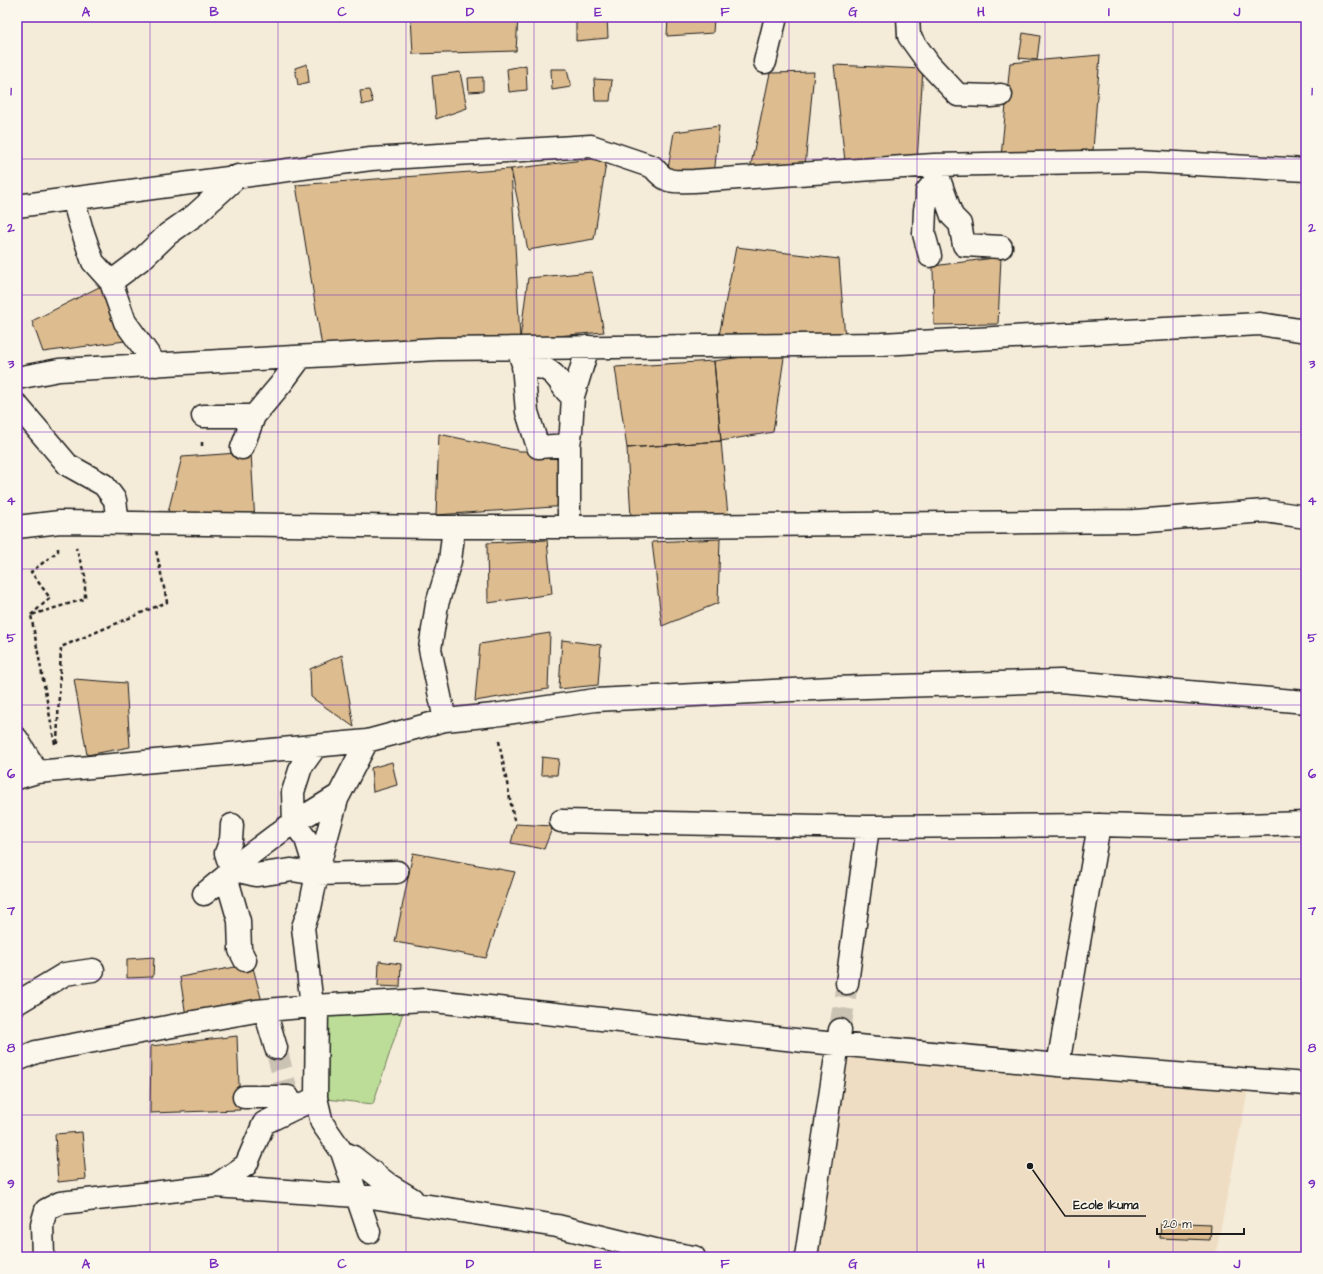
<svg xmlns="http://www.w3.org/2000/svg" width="1323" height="1274" font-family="'Architects Daughter',sans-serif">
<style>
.built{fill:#eeddc3}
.green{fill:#bcdd97;stroke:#6c7c5a}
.building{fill:#ddbc8f;stroke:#1c1c1c}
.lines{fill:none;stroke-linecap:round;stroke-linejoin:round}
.minor-tunnel{stroke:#cac2b3;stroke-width:22;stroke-dasharray:22 11;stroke-linecap:butt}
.minor-casing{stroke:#1c1c1c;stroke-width:25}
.path{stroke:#1c1c1c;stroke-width:2.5;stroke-dasharray:4 3;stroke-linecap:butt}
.minor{stroke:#fbf7ec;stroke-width:22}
.grid{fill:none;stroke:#7b2cbf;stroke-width:1;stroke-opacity:0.55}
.leader{fill:none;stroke:#1c1c1c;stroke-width:1.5}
.callout-dot{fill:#1c1c1c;stroke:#fbf7ec;stroke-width:1.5}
.callout-label{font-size:12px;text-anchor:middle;font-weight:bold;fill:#1c1c1c;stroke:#fbf7ec;stroke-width:3;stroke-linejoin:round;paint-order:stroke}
.neatline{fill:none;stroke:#7b2cbf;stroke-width:1.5}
.grid-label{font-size:13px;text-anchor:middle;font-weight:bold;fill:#7b2cbf}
</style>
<rect width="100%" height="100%" fill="#f5ebd9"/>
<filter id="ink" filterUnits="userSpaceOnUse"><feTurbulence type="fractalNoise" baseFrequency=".025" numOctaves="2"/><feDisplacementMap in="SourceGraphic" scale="8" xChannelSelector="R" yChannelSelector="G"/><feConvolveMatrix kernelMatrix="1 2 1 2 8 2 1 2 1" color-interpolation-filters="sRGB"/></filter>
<g filter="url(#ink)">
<path class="built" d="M844,1040L1251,1075L1215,1257H814Z"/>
<path class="green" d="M317,1006H405L373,1104L316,1098Z"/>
<path class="building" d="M411,17H518L516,51L413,54Z
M576,17H607L608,38L576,41Z
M668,17H714L713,33L667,36Z
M1023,33L1040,36L1037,60L1019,58Z
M1100,55L1093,150L1001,157L1010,63Z
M307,64L309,82L298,85L295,68Z
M526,65L527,90L509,92L507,69Z
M834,65L923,69L917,161H845Z
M551,69H567L571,87L552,90Z
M460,72L467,108L436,119L432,76Z
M814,72L805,166L750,169L770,73Z
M483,77V91L469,92L468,78Z
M594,79L612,80L610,101H595Z
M369,90L373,102L362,105L360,91Z
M719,126L714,176L667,175L674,132Z
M607,157L594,239L528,250L511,169Z
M511,169L520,339L322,347L296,185Z
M736,247L839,259L845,339L719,336Z
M1001,257L998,324L934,325L933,266Z
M592,272L604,332L520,339L528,278Z
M105,284L125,341L43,352L32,321Z
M785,351L773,432L721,441L714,361Z
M714,361L721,441L627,448L615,367Z
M439,434L520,451H551L566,472L568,506L436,515Z
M721,441L728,516L631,518L627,448Z
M251,452L255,523L167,516L182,457Z
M720,539L718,603L662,626L652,542Z
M547,540L552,594L488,603L487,543Z
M550,633L548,689L475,701L480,644Z
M562,640L601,645L598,685L559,689Z
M342,655L354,727L311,697L310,669Z
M74,679L126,683L130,747L87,755Z
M542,757L559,759L557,775H541Z
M392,762L397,785L373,792L371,768Z
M516,824L553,826L544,849L511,843Z
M413,853L515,872L486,958L395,942Z
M154,957L153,977L127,978V959Z
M379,961L401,964L400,987L378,986Z
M252,964L264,1009L187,1023L180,977Z
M237,1036L240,1110L150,1113L151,1046Z
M82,1132L86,1179L58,1182L55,1134Z
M1161,1222L1211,1224L1210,1240L1160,1238Z"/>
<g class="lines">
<path class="minor-tunnel" d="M840,1030L847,983
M276,1048L288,1095"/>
<g class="minor-casing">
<path id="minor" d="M908,17L909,36L929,64L958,95L991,96L1001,95
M765,62L776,17
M934,165L952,216L960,224L964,245L1001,247
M73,198L81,227L93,262L111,282L125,322L156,365
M17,206L371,159L591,146L653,167C668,185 673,181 694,181L934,165L1140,161L1306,170
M930,256L924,234L925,210L927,199V191L938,178
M111,282L143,258L168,234L195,215L238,176
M518,349L523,364L527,412L538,447L569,445L571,431L573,396L588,347
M523,367C543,366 551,368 562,385C565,389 567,394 573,396
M17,378L59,370L438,349L881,344L1260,324L1306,331
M17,405L68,465L104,485L115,500L118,523
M203,416H254
M569,445V527
M242,448L254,416L281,384L301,357
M17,527L60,522L435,527H569L1135,521L1265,511L1306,517
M445,720L430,649L437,604L450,561L454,527
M17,739L37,772
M316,746L301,767L293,792L294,823L306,839L317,874
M17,778L37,772L367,741L445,720L494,715L595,700L833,688L1060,681L1306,702
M561,821L868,827L1099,825L1177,827L1306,823
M232,825L231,840L226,853L231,869L256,875L292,870L317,874L397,872
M226,876L239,921L240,950L245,960
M204,894L226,876L231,869L284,829L339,795
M847,983L868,827
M17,1003L65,974L93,970
M312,1006L303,927L310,908L318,869L337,799L367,741
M317,1006L316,1098L322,1123L342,1152L369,1232
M265,1011L276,1048
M17,1060L36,1052L188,1023L256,1011L312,1006L425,1000L805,1041L1058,1065L1306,1084
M1058,1065L1099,825
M244,1097H288
M342,1152L353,1157L389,1185L412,1199
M215,1186L246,1165L264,1123L316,1098
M43,1257L42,1224L46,1210L60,1203L215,1186L371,1197L557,1226L659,1251L694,1257
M806,1257L840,1030"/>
</g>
<path class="path" d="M202,442V448
M31,615L50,598L31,572L58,551V548
M499,741L514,820
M57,743L61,647L167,602L156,550
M55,744L31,615L85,599V576L76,548"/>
<use href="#minor" class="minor"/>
</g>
</g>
<path class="grid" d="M150,17V1257M278,17V1257M406,17V1257M534,17V1257M662,17V1257M789,17V1257M917,17V1257M1045,17V1257M1173,17V1257M17,159H1306M17,295H1306M17,432H1306M17,569H1306M17,705H1306M17,842H1306M17,979H1306M17,1115H1306"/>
<path class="leader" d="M1030 1166L1065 1216H1146"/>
<circle class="callout-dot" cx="1030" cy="1166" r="4"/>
<g class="callout-label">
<text x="1106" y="1209">Ecole Ikuma</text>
</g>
<rect width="1323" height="1274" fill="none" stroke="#fbf7ec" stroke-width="44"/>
<path d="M1157 1228v6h87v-6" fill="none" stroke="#1c1c1c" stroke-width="2"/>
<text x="1163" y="1228" font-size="12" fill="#1c1c1c" stroke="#fbf7ec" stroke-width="3" paint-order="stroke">20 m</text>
<rect x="22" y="22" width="1279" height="1230" class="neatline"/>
<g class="grid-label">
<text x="86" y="16">A</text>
<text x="214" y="16">B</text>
<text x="342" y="16">C</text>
<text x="470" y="16">D</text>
<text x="598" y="16">E</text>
<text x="725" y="16">F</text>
<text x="853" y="16">G</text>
<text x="981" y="16">H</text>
<text x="1109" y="16">I</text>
<text x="1237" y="16">J</text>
<text x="11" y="95">1</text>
<text x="1312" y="95">1</text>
<text x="11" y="232">2</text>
<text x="1312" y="232">2</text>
<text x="11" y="368">3</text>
<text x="1312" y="368">3</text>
<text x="11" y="505">4</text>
<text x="1312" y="505">4</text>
<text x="11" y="642">5</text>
<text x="1312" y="642">5</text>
<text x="11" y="778">6</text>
<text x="1312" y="778">6</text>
<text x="11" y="915">7</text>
<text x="1312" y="915">7</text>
<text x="11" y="1052">8</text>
<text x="1312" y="1052">8</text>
<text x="11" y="1188">9</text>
<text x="1312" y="1188">9</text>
<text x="86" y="1268">A</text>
<text x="214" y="1268">B</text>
<text x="342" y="1268">C</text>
<text x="470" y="1268">D</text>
<text x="598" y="1268">E</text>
<text x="725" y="1268">F</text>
<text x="853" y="1268">G</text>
<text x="981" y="1268">H</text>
<text x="1109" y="1268">I</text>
<text x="1237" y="1268">J</text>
</g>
</svg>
